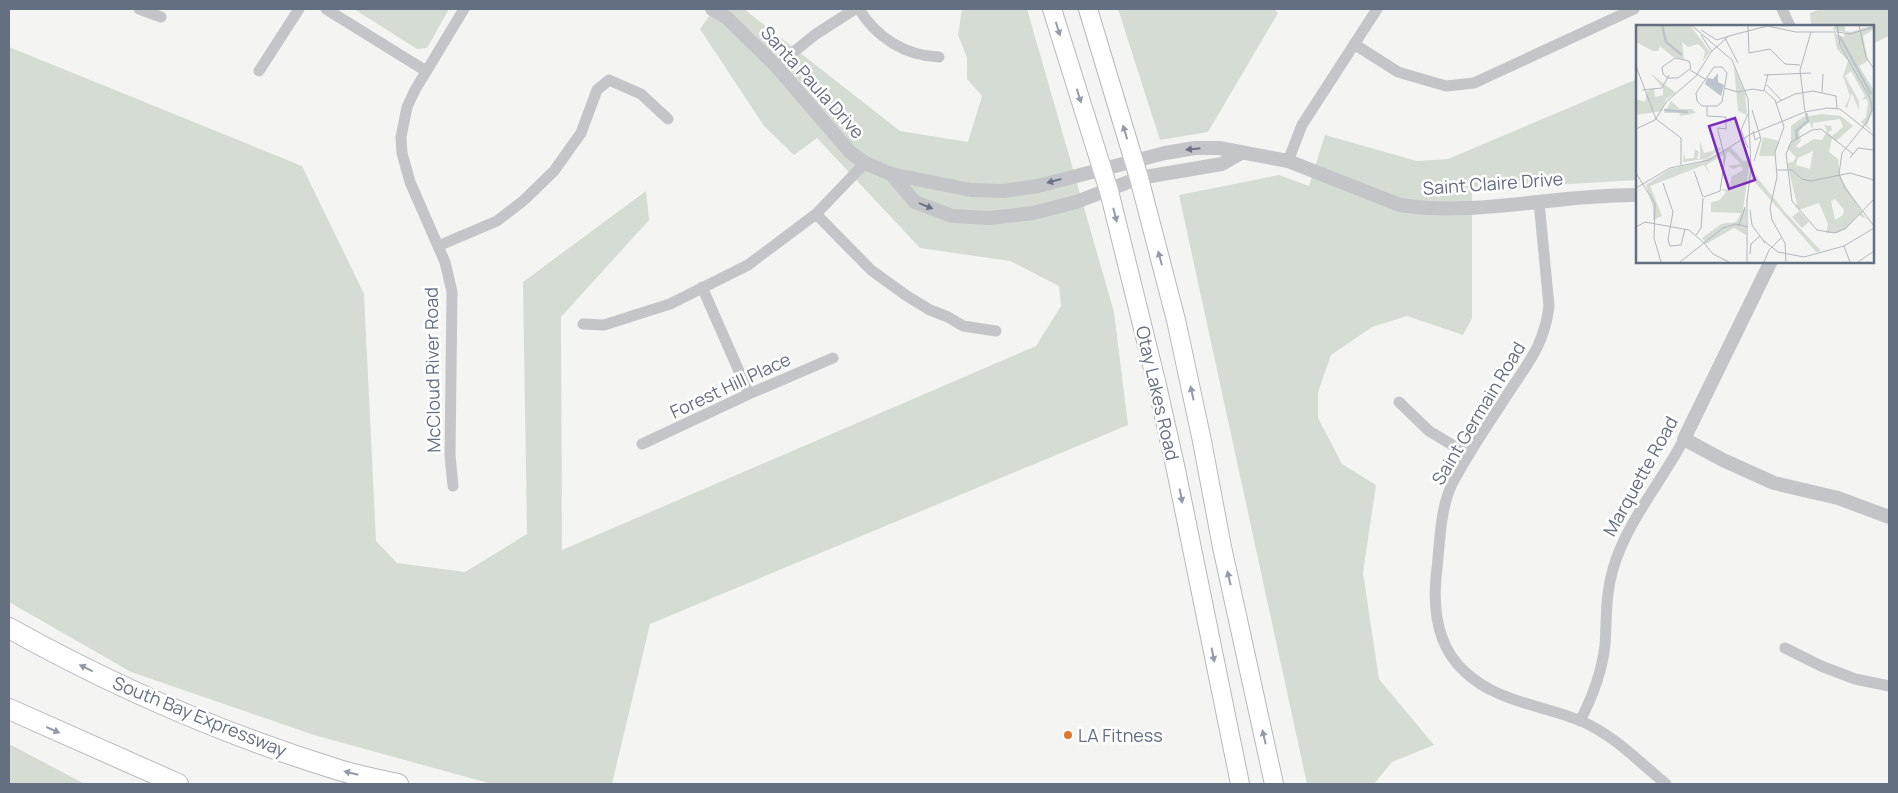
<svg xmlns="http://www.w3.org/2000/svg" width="1898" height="793" font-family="Manrope,sans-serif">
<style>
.green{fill:#d5dcd3}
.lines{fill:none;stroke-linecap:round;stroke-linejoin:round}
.primary-casing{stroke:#b6b8bd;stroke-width:20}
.motorway-casing{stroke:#b5b7bb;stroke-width:22}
.minor{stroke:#c3c5c9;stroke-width:11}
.tertiary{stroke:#c3c5c9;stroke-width:14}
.primary{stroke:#fff;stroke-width:18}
.motorway{stroke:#fff;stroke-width:20}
.oneway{fill:#939aa8}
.oneway2{fill:#6a7386}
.poi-dot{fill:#dc782b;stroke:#fff;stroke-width:2}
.labels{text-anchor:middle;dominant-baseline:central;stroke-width:5;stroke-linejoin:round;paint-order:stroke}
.street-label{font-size:18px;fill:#656f82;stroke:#fff}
.poi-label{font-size:18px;fill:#656f82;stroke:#fff;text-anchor:start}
.inset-river{fill:none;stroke:#bdc4cb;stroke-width:2.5}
.inset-road{fill:none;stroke:#b2b7be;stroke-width:1}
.view{fill:#7b2cbf;fill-opacity:0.15;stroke:#7b2cbf;stroke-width:2.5}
.inset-edge{fill:none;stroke:#656f82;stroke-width:2.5}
</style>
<rect width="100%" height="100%" fill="#f4f5f2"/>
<path class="green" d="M354,9H449L427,48L417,49Z
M714,9H744L900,131L968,142L982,96L967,79V58L958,35L962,9H1027L1114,312L1128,425L650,624L612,784H492L314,735L131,672L9,602V47L302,166L364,294L376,541L397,563L465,572L527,534L523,282L646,191L649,220L561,317L562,550L1036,346L1061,306L1059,286L1010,261L920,248L817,138L794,155L764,126L700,29Z
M1118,9H1274L1278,13L1208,132L1160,140Z
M1821,9H1889V36L1872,44V26H1811L1810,13Z
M1637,79V180L1472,190V318L1463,335L1407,316L1372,327L1331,355L1318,392V418L1342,464L1376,485L1363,573L1379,679L1434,745L1392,762L1374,784H1307L1179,195L1279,175L1309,186L1325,135L1417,161L1448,159Z
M9,744L85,784H9Z"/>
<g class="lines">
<g class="primary-casing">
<path id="primary" d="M1052,9L1109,191L1156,381L1176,470L1240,784
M1088,9L1139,178L1176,320L1202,441L1222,547L1274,784"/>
</g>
<g class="motorway-casing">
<path id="motorway" d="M9,628C113,686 225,735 339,770C358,776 379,780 398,784
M9,709L178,784"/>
</g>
<path class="minor" d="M139,9L161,17
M326,9L426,71
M859,9C876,37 905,56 939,57
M1782,9L1790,26
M1354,44L1398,72L1446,86L1474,83L1634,9
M776,66L816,34L855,9
M259,71L299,9
M1288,161L1302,125L1377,9
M1539,202L1549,306C1544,348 1525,366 1504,400C1486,427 1467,455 1452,484C1439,512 1440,547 1436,577C1433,611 1437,646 1464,671C1496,702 1542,705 1581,721C1614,735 1639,762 1666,784
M816,214L871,270L907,296L930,310L948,317L963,326L996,331
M438,246L497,221L523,201L554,171L581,133L597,90L609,80L641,94L668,119
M702,287L749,394
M583,324L604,325L670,304L748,265L816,214L865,163
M1399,402L1429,431L1469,455
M642,444L749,394L833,358
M453,486L450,455L452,292L445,262L410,182L402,153L401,137L407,107L415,90L464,9
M1785,648L1821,666L1855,679L1889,686
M1580,721C1593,696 1602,672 1605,645C1607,618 1605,596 1613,569C1627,521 1661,483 1684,439"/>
<path class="tertiary" d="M712,9L727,18L776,66L850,152L865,163L891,174L971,190L1003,191L1038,186L1165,153L1195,148H1219L1288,161L1400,205C1478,217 1558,194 1637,195
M891,174L915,202L952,216L990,218L1033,213L1076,202L1139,178L1222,164L1241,153
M1771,261L1684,439L1723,460L1774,483L1838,498L1889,517"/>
<use href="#primary" class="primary"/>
<use href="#motorway" class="motorway"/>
</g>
<defs><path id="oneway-solid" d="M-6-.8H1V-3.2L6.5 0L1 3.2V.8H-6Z" transform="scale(1.25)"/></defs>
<g class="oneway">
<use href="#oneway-solid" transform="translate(1058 29) rotate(73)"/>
<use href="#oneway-solid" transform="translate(1079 96) rotate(73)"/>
<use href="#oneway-solid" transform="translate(1125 132) rotate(-107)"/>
<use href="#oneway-solid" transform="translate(1115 215) rotate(76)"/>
<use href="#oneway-solid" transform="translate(1160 258) rotate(-105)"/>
<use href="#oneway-solid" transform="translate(1192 393) rotate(-102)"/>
<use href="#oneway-solid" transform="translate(1181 496) rotate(79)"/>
<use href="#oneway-solid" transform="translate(1229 578) rotate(-103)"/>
<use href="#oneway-solid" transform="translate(1213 655) rotate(79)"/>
<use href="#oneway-solid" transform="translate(86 668) rotate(-154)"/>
<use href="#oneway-solid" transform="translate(53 730) rotate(24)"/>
<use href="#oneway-solid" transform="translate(1264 737) rotate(-103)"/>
<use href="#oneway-solid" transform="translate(351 773) rotate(-166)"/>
</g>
<g class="oneway2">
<use href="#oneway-solid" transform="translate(1193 149) rotate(174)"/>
<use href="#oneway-solid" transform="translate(1054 181) rotate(165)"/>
<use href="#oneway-solid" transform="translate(926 206) rotate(22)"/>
</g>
<circle class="poi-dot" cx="1068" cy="735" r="5"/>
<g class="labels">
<g class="street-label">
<text transform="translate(813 82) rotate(48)">Santa Paula Drive</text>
<text transform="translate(1493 183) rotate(-4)">Saint Claire Drive</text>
<text transform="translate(432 370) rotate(-91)">McCloud River Road</text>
<text transform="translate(730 385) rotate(-25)">Forest Hill Place</text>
<text transform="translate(1158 393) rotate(77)">Otay Lakes Road</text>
<text transform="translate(1478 413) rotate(-59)">Saint Germain Road</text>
<text transform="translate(1640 476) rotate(-61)">Marquette Road</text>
<text transform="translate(200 716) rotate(22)">South Bay Expressway</text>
</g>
<g class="poi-label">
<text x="1078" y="735">LA Fitness</text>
</g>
</g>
<g transform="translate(1636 25)">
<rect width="238" height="238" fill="#f4f5f2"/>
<path d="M0,0H54L74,27L67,36L69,26L62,19L52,22L46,17L48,34L37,32L24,21L22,26H17L0,17ZM199,0L209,1V6L215,7L237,0V5L227,11L232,36L223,41L237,64V86L231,100L237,108L225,97L230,92L232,78L231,74L226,75L229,71L215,46L209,51L223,76V86L216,68L211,83L209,82L214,71L207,51L212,36L201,24L198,8L208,12L209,7L197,5ZM98,42L109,69L111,90L102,86ZM14,48L40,68L30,74L26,86L0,90V74L9,77L11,66L18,64L19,72L27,70V63ZM35,76L44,84H56L60,88L45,91L43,88H28ZM186,89L205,91L217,101L200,116L196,113L193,127L202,134L204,152L230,194L222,190L210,204L201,208H190L192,199L183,178L163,185L159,181L161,179L151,138L157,137L160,132L151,123L155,117V101L167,92ZM204,94L207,102L196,111L192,108L196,105L195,101L188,100L191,106L186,115L178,114L163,123L160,121L165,116L163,107L168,100L173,97L177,104V98ZM177,126L174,144L160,140L162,133ZM199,174L208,185L207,190L199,195L195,176ZM127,112L143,116L138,131H123ZM64,116L68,128L77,126L80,122L85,124L70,134L47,137L48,127L49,134L58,133L59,124L63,127L61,134H64ZM95,122L107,136L114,135L107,184H110V210L98,203L70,219L66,213L85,199L100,197L105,188L75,187V177L84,175L90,167L85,164L94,165L95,152L107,145L105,141L97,144L92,141L105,139L92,126L87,140V130L70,140L74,150L68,140L14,161L26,191L17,195V182L10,160L34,144L62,138ZM119,150L149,187L185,226L180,227L118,156ZM163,186L173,197L166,203L156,192Z" fill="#d5dcd3" fill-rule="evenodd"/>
<path d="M82,48V57L88,60L85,71L69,59L71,53L77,54Z" fill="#bdc4cb"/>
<path class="inset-river" d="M26,0L30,17L46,30M204,12L235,69M28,85L52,87M161,114L160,106L172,96L170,88"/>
<path class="inset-road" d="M55,0L96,35L112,74L115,144L111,176V237M112,0L113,28L134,24L149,39L164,40M201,0L202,7L214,9L238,2M223,0L230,32L238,44M65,5L81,15L93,11M65,10L76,27M89,13L102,38M39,33L53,36L55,43L42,53H32L27,49L26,42ZM0,41L20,94L45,113V140M78,42H86L91,48L86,77L81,81H66L61,76L60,68ZM54,45L69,54M128,50L175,48M131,60L146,76M88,63L102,67L117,64L128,66L132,49M6,65L26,63L33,50M128,65L139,75L148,102L139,127L141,152L134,183L136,195L149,218L150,237M186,68L187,49M140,78L159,69L177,66L200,71L201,84M71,81V91L90,92V104L82,103V106L89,133M116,85L125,114L118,136M169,87L164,45L175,7M112,89L105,105L112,123M0,104L19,95L31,76L60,51L76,26L93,11L131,1L160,7H202L204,20L234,73L236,84L231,97L206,128L203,149L209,163L238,201M117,106L119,115L124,112M217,129L185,104L176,105L155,117L150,129L156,176L181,205L199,208L210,203L238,174M214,133L222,123L238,125M140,145H156L166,154L175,156L214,148L238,155M58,146L67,172M0,148L19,179L18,213L25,237M27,158L37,187L32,214L34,221L45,220L49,204M0,163L34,143L73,135L115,109L169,87L191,83L204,84L238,111M68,172L84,166L89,133M114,185L116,200L129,218M103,201L109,182M0,202L9,197L53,205L68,218M60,210L65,203L67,173M127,215L142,227L168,232L208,221L238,203M68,218L77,229L93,237M208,221L214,237M114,229L115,219L124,211M44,237L87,203L100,199L112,202M128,237L133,225L146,212M222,237L238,226"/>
<path class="view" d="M99,93L119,155L93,164L73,101Z"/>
<rect width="238" height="238" class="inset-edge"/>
</g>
<rect width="1898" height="793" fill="none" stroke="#656f82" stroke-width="20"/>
</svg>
